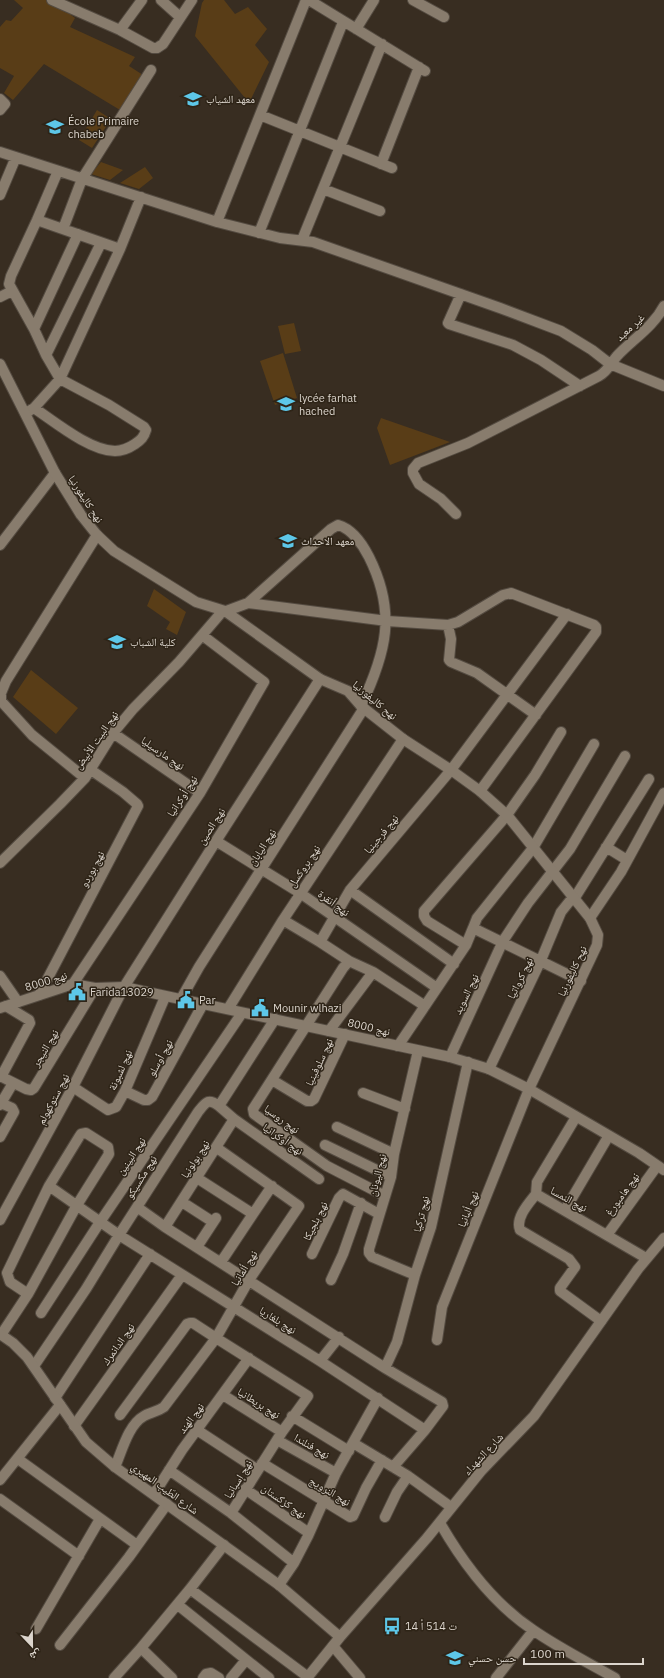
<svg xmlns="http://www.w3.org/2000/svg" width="664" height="1678" font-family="'IBM Plex Sans','Noto Naskh Arabic',sans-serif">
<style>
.green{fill:#593d17}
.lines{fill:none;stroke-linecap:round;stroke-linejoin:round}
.street-casing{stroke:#544b41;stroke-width:12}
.secondary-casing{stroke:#544b41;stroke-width:12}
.street{stroke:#887c6d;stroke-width:10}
.secondary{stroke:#887c6d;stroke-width:10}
.labels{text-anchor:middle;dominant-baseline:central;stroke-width:3;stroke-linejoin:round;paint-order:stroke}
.poi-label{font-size:11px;fill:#dcd5cd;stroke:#2e2417;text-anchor:start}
.street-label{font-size:11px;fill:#dcd5cd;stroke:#2e2417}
</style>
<rect width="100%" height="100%" fill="#382d21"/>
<path class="green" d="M14,0H48L73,10L71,15L75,18L70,27L135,57L129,66L143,75L120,110L44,64L13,100L4,93L14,76L0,68V27L6,20L11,21L23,8Z
M204,0H224L235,14L248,7L267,29L255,45L269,62L249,103L195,36L202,3Z
M97,110L111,119L92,148L79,140Z
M101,162L123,170L110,180L91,174Z
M145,167L153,178L139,189L120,183Z
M294,323L301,351L285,354L278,326Z
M283,353L297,398L275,405L260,361Z
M381,418L450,442L390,465L377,428Z
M154,589L186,612L177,635L166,629L170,622L147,606Z
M31,670L78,708L56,734L13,697Z"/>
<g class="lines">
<g class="street-casing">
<path id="street" d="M52,0L120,30L153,48H157L163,44L192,0
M161,0L180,17
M309,0L425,71
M413,0L444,17
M356,29L374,0
M120,30L142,0
M0,99L5,104L0,110
M260,115L392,168
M0,152L217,222L280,238L313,242L500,308L561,331L592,350L610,364L664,386
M381,164L419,67
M323,189L380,211
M0,195L16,157
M37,220L120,249
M217,222L306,0
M63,229L82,179L151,70
M259,233L343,22
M302,240L382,44
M461,294L448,323L449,324L513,345L541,360L580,386
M0,297L12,291
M34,329L78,234
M46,355L101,243
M34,408C55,422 90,451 115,451C122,451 129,448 135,444C141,440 144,437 146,430L144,427L109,405L60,379L46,355L34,329L9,284L11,276L37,220L58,171
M29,411L34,408L60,379L120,249L141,197
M456,514L441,499L419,484L413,473V469L418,463L468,443L599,376C608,371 611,363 617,356C633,339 653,327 664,306
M0,545L55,473
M248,603L387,621L448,625L458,622L503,595L511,593L594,625L596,627V632L480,791
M448,625L451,639L449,660L451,662L477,673L536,715
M113,733L200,793
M85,778L32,735L1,701V693L6,681L97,535
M216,841L300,893L437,988
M606,847L627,860
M0,863L60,804L85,778L113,733L133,709L179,662L221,613L248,603L331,529L338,525C352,529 363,545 369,557C397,613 386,653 361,706
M350,890L454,964
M590,918L621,872L664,793
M283,920L320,942L350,890L451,770L567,614
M473,928L477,918L533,848L594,744
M320,942L349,961
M466,945L427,921L424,916V911L507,815L535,775L561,732
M0,976L18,1002
M73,984L200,793L264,682L202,635
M39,995L138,806L137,804L123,792L91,770
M181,999L199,967L364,708
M228,1009L283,920L403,739
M329,1031L373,972
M398,1046L466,945L473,928L581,981
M450,1057L503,941L528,903L570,849L625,756
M489,1069L541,960L561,912L569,902L574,899L649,779
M0,1076L26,1089L31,1090L34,1088L95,988
M1,1077L30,1023L29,1020L6,1006
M272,1080L307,1101H311L314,1099L345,1034
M73,1087L108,1110L116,1107L125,1091L165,997
M125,1091L144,1100H148L152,1097L203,1004
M363,1093L405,1109
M0,1105L13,1083
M576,1117L537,1182L536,1194L646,1258
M234,1119L319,1179
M337,1127L394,1154
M0,1137L14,1112L12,1108L1,1103
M325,1145L391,1177
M197,1178L253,1214L221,1262
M536,1194C529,1203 515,1218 520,1230L569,1259L575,1267L560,1288V1291L601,1321
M385,1196L327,1166L254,1114L253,1109L343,968L349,961L373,972L425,1006
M182,1202L213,1222
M137,1207L165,1227L385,1368L442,1402L443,1406L425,1430
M565,1210L608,1137
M253,1214L272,1186
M0,1220L73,1087L124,987L216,841L320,679
M165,1227L234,1119L219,1106
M607,1235L657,1166
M197,1247L216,1218
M312,1254L339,1198L343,1194L379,1214
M415,1275L372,1257L369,1253V1249L391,1177L394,1154L418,1051
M331,1280L343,1254L361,1203
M28,1294L10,1282L7,1273L49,1186
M41,1313L100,1222L242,1013
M1,1335L28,1294L77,1205L109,1154L108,1147L86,1133L81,1134L79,1137L49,1186L119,1235L320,1361L425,1430L393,1467
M437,1340L442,1307L529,1089
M320,1361L339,1337
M34,1366L86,1289L119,1235L198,1112C206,1102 208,1098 219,1106L275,1019
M385,1368L397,1342L415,1275L431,1227L468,1062
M223,1395L282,1432
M55,1398L150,1254
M292,1416L349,1451
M74,1426L182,1275
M197,1430L258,1470
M277,1440L336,1473
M353,1443L408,1476L397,1492L385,1517
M18,1459L137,1545
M262,1463L350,1517L353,1516L366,1488L382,1460
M115,1467C122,1451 128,1425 144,1416C151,1412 157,1412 164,1407L216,1338L193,1323H190L187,1324L120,1415
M169,1470L231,1513L282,1432L308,1396L216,1338L249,1280L299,1206L217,1148
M408,1476L451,1507
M0,1480L60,1405
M245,1489L309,1533
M154,1494L182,1450L249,1358
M0,1499L79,1556
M231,1513L294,1563
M440,1523C463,1563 494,1604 533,1630C559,1648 587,1662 615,1678
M279,1585L294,1563L308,1536L336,1473L378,1398
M190,1589L224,1545
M178,1605L269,1678
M36,1629L100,1519
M60,1645L129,1557L167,1504
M333,1646L360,1678
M114,1678L141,1648
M172,1678L141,1648L190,1589L308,1677
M203,1678L206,1674L211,1673L219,1678
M231,1678L246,1660
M496,1678L533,1631"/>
</g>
<g class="secondary-casing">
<path id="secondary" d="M0,364L55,473L81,515L97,535L114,551L196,602L225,611L320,679L348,691L361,706L403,739L451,770L480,791L507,815L590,918L598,935L597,945L529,1089
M0,1008L73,984L95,988L124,987L450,1057L489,1069L529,1089L639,1153L664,1170
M0,1334L13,1343L27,1357L86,1442L115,1467L279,1585L340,1637
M307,1678L340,1637L427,1538L481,1471L534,1416L638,1269L664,1238"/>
</g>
<use href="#street" class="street"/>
<use href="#secondary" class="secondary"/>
</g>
<defs>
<g id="school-bare" transform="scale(1.38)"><path d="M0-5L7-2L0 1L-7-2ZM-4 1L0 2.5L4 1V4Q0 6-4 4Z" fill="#5dc7e8" stroke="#2e2417" stroke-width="2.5" paint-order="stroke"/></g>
<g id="university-bare" transform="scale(1.38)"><path d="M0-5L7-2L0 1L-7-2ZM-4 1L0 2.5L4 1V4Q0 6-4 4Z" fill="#5dc7e8" stroke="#2e2417" stroke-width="2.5" paint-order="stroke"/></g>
<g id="civic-bare" transform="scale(1.38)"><path d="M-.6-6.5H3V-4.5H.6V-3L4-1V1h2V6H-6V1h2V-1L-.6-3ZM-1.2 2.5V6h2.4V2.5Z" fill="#5dc7e8" stroke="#2e2417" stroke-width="2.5" paint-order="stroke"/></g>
<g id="bus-bare" transform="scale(1.38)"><path d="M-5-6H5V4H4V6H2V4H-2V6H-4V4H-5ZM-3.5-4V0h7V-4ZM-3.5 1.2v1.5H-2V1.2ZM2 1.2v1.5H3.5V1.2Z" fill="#5dc7e8" stroke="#2e2417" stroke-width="2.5" paint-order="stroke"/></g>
</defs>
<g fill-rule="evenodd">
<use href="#school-bare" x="193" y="99"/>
<use href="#school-bare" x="55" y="127"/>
<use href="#university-bare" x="286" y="404"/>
<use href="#university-bare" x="288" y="541"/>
<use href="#school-bare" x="117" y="642"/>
<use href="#civic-bare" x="77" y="992"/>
<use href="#civic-bare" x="186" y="1000"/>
<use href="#civic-bare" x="260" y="1008"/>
<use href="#bus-bare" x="392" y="1626"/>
<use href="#school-bare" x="455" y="1658"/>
</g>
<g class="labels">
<g class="poi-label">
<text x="206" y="99">معهد الشياب</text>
<text x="68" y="121">École Primaire<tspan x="68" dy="13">chabeb</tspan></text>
<text x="299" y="398">lycée farhat<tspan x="299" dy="13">hached</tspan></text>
<text x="301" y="541">معهد الاحداث</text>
<text x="130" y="642">كلية الشباب</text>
<text x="90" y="992">Farida13029</text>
<text x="199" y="1000">Par</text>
<text x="273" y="1008">Mounir wlhazi</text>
<text x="405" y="1626">14 ت 514 أ</text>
<text x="468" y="1658">حسن حسني</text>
</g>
<g class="street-label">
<text transform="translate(630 327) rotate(-43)">غير معبد</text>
<text transform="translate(86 499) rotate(57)">نهح كاليفورنيا</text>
<text transform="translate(375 700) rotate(40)">نهح كاليفورنيا</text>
<text transform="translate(96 740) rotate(-55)">نهج البيت الأبيض</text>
<text transform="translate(163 753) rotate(35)">نهج مارسيليا</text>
<text transform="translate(182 796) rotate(-57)">نهج أوكرانيا</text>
<text transform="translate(211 826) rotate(-57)">نهج الصين</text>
<text transform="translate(381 834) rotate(-50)">نهج فرجينيا</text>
<text transform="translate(262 847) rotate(-57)">نهج اليابان</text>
<text transform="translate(304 866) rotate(-56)">نهج بروكسل</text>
<text transform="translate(92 869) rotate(-62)">نهج بوردو</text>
<text transform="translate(334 903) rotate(36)">نهج أنقرة</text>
<text transform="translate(572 971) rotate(-65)">نهح كاليفورنيا</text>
<text transform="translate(520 978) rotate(-64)">نهج كرواتيا</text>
<text transform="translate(46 981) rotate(-17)">نهج 8000</text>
<text transform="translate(466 994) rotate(-64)">نهج السويد</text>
<text transform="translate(369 1027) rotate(13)">نهج 8000</text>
<text transform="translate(45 1048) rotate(-59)">نهج النيجر</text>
<text transform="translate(160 1058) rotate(-61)">نهج أوسلو</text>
<text transform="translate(319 1062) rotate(-65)">نهج سلوفينيا</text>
<text transform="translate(120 1070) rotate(-66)">نهج لشبونة</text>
<text transform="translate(53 1099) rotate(-62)">نهج ستوكهولم</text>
<text transform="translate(282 1119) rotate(36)">نهج روسيا</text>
<text transform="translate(283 1139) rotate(35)">نهج أوكرانيا</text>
<text transform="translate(131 1156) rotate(-56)">نهج البينين</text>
<text transform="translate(195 1159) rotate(-57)">نهج بولونيا</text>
<text transform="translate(377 1175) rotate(-76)">نهج اليونان</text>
<text transform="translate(141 1177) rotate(-58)">نهج مكسيكو</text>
<text transform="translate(622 1194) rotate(-54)">نهج هامبورغ</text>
<text transform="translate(569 1199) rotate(29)">نهج النمسا</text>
<text transform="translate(468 1209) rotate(-68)">نهج ألبانيا</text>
<text transform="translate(421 1214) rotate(-76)">نهج تركيا</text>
<text transform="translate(315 1221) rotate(-64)">نهج بلجيكا</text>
<text transform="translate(244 1268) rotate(-58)">نهج ألمانيا</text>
<text transform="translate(278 1320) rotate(32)">نهج بلغاريا</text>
<text transform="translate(118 1344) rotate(-55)">نهج الدانمرك</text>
<text transform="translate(259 1403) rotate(32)">نهج بريطانيا</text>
<text transform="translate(191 1418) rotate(-53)">نهج الهند</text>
<text transform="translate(312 1446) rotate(30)">نهج فنلندا</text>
<text transform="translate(483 1454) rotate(-47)">شارع الشهداء</text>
<text transform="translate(238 1479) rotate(-58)">نهج إسبانيا</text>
<text transform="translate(165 1488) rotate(36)">شارع الطّيب المهيري</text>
<text transform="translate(330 1491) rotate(31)">نهج النرويج</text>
<text transform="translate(284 1501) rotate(35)">نهج كزكستان</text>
</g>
</g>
<g transform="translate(32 1646) rotate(158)" stroke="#2e2417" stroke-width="3" paint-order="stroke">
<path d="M0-3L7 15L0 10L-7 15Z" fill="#dcd5cd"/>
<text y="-6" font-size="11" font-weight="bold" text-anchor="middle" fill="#dcd5cd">ش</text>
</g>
<path d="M524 1658v6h119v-6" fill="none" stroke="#dcd5cd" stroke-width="2"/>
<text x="530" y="1658" font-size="12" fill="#dcd5cd" stroke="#2e2417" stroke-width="3" paint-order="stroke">100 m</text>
</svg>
